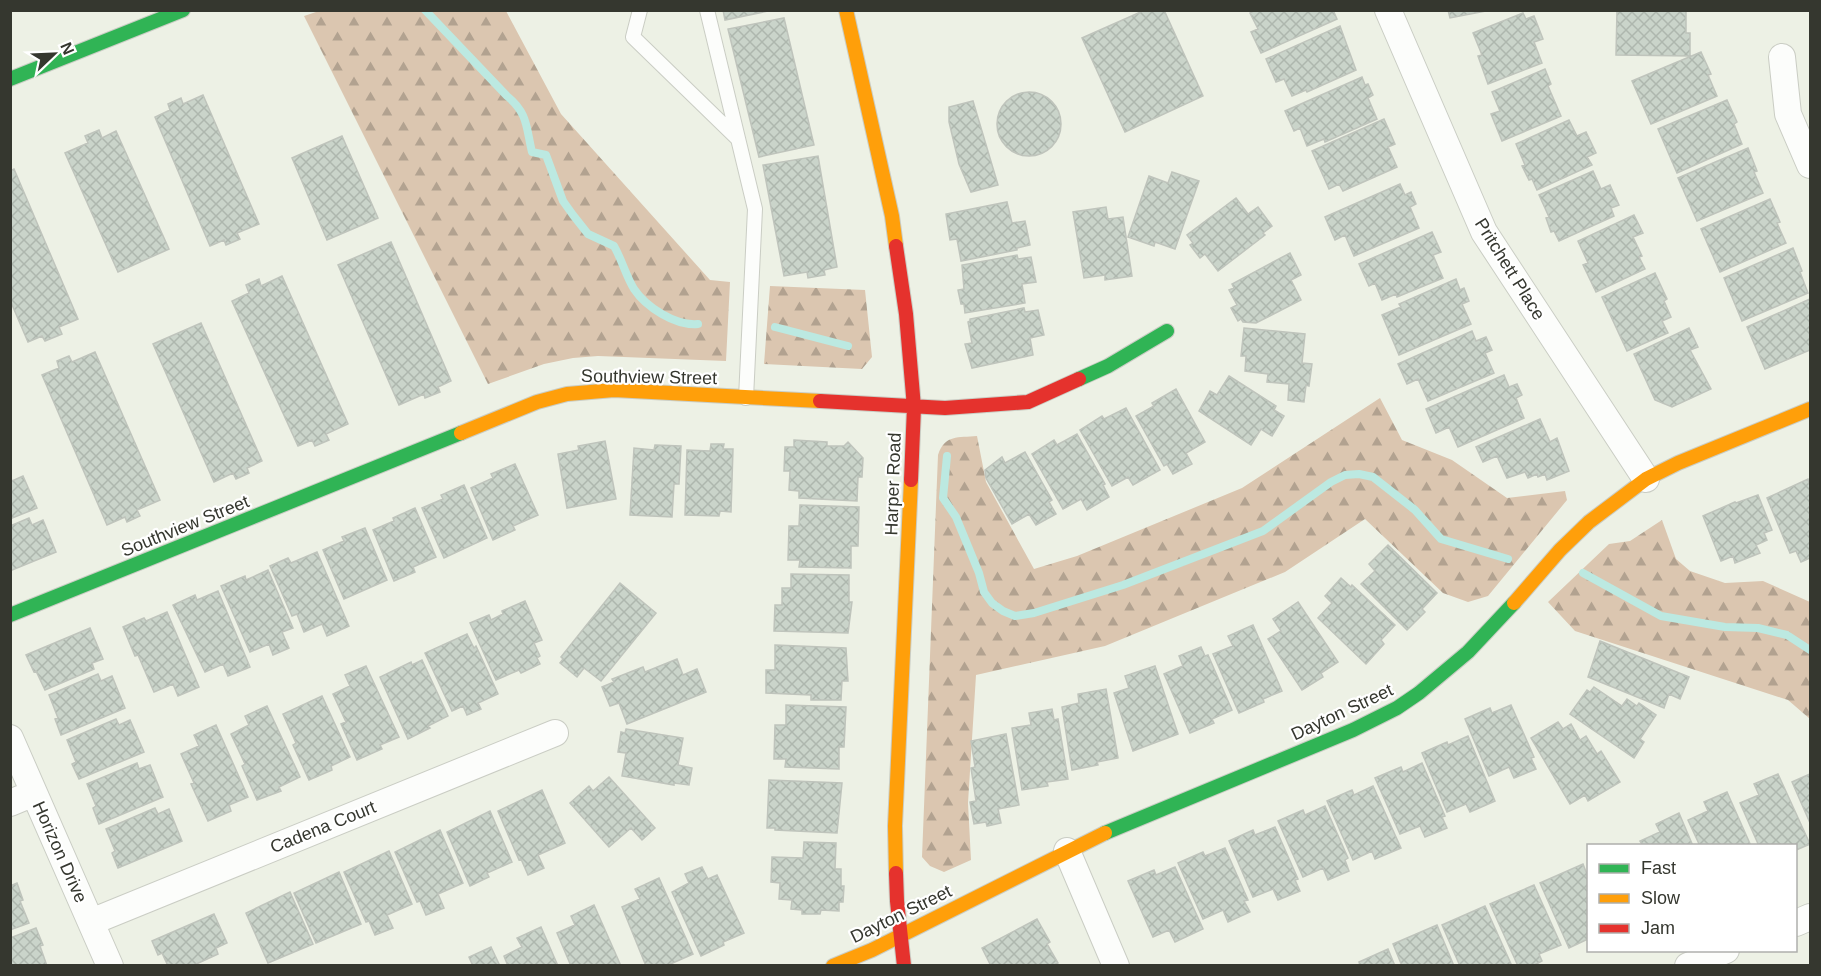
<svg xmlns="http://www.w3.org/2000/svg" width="1821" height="976" font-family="Helvetica,sans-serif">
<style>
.forest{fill:url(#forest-firs)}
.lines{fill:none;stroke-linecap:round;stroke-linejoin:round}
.stream{stroke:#bce9e1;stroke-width:8}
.building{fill:url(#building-cross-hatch);stroke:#bfc4bc;stroke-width:1.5}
.lane-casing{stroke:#cacdc4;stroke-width:16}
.street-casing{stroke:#cacdc4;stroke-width:28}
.fast-casing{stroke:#cacdc4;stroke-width:16}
.slow-casing{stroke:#cacdc4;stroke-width:16}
.jam-casing{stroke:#cacdc4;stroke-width:16}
.lane{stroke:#fcfdfb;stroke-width:14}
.street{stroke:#fcfdfb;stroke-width:26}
.fast{stroke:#30b455;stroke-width:14}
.slow{stroke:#ff9f0a;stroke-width:14}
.jam{stroke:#e5322d;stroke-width:14}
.labels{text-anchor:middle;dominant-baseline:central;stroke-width:4.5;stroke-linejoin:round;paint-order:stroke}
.street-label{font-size:18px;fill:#35372f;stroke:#fff}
</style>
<defs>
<pattern id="forest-firs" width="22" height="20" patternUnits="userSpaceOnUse" patternTransform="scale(1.5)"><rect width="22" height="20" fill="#dbc6b0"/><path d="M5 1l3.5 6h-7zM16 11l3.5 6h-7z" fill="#b2a290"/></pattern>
<pattern id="building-cross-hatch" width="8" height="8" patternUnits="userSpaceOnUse" patternTransform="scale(1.5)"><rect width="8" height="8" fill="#cad4ca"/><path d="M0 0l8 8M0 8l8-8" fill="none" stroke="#aeb7ae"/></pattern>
</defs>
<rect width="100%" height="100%" fill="#edf1e5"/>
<path class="forest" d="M319,11H506L561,114L710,280L730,282L726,361L598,356L573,358L544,364L488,384L304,16Z
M770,286L865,290L872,357L862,369L764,364Z
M1380,398L1402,440L1452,460L1507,498L1565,491L1567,500L1488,596L1468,602L1443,593L1365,519L1285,572L1105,646L976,675L968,803L971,860L944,872L930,866L922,857L938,455C945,434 958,438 977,436L986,482L1034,569L1077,556L1242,488Z
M1662,520L1676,559L1690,571L1725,583L1763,581L1810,602V719L1788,700L1575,631L1548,602L1609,544L1630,541Z"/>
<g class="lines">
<path class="stream" d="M425,10L507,96C528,113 526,127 532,152L546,155L563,201L573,215L588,234L614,246C622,260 626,276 634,289C646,307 675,326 698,324
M775,327L848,346
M947,456L943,498L956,517L979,573L984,592L992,603L1003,611L1015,616L1034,613L1123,585L1263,531L1331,482L1345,475L1359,474L1373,477L1415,510L1441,539L1508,559
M1583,573L1661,616L1725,627L1758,628L1787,635L1810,650"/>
</g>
<path class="building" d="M723,10H773L725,20Z
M1145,10H1164L1203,96L1125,132L1082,38Z
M1255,10H1333L1337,19L1261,53L1251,32L1258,29L1250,13Z
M1448,10H1491L1450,18Z
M1617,10L1686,11V33H1690V56L1616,55Z
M1523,13L1526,19L1534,16L1543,39L1534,42L1542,63L1488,84L1478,56L1482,55L1473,33Z
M784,18L814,145L759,157L728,29Z
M1340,26L1356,70L1307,92L1306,90L1292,96L1284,79L1276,82L1266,59Z
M1701,52L1711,74L1708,75L1717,96L1651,124L1632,81Z
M1545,69L1551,84L1548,86L1561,116L1502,141L1491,114L1500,111L1492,92Z
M1362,77L1365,85L1368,84L1373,95L1368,98L1377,119L1325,142L1324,139L1307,146L1300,128L1294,131L1285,111Z
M997 124a32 32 0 1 1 64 0a32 32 0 1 1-64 0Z
M203,95L259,224L237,233L240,239L226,245L224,240L210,246L155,117L170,110L168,104L181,98L183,104Z
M1727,100L1737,122L1734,124L1742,144L1677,173L1658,129Z
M973,101L998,185L971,192L959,164L949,122V107Z
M1384,119L1395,144L1388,147L1397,167L1343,191L1339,184L1329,189L1312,151Z
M1569,120L1577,136L1586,132L1596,153L1587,157L1592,165L1537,190L1532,179L1529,180L1522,166L1525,165L1516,144Z
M99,130L102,138L116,131L169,249L118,272L65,153L88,143L85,136Z
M342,136L378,218L327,240L292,158Z
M1748,148L1757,171L1754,172L1763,193L1697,221L1678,178Z
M818,156L837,267L824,270L825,275L808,278L807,272L784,276L763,165Z
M14,169L78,319L59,327L62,334L45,341L42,336L28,342L10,300V171Z
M1593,171L1601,189L1610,185L1619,205L1611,208L1614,216L1559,241L1554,231L1551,232L1546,218L1549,217L1539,195Z
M1172,172L1199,181L1175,249L1155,242L1154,246L1128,237L1149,176L1168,183Z
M1400,184L1405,195L1411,192L1416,204L1410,207L1419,228L1354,256L1345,235L1335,240L1325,217Z
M1236,198L1248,214L1258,207L1272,226L1263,233L1265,235L1218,271L1205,254L1200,258L1190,245L1193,243L1187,235Z
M1770,199L1780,222L1777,223L1786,243L1720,272L1701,229Z
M1007,202L1012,223L1025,221L1030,245L1017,248V250L961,261L957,239L950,240L946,214Z
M1106,207L1108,219L1123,217L1132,276L1105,280V275L1084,278L1073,212Z
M1634,215L1643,233L1633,237L1642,256L1639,257L1645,269L1596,292L1583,265L1588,263L1578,241Z
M1432,232L1441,252L1433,255L1443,278L1397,297L1396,294L1382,300L1375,283L1369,286L1359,264Z
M391,242L451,381L438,387L440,392L425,398L424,394L399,405L338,265Z
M1793,248L1802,271L1800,272L1808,293L1742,321L1724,278Z
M1290,253L1301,275L1291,280L1301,300L1256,323L1243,322L1241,319L1238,321L1231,308L1237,305L1229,290L1234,288L1232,284Z
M1017,255L1018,259L1031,257L1036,282L1022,284L1025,303L965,313L964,304H961L958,290L964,289L962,265Z
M1655,273L1667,299L1664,301L1671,317L1662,321L1668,333L1627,351L1602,297Z
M282,276L348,424L326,434L329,440L315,446L312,440L298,446L232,301L249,293L246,285L259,279L261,286Z
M1456,279L1460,290L1464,288L1469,301L1462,304L1471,324L1399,355L1382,315L1401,307L1399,304Z
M1810,299V350L1765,369L1747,327Z
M1024,308L1025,312L1038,310L1044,335L1030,338L1033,355L972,368L965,344L972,343L968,322L970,321V319Z
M201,323L262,461L247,468L249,473L236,479L233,473L214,482L153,344Z
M1244,328L1305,334L1302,363L1312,364L1309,386L1306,385L1304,402L1288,400L1289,384L1267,382L1268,374L1245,371L1246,356H1241Z
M1689,328L1698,347L1690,350L1711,389L1672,407L1655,400L1634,354Z
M1472,331L1476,341L1486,337L1492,350L1485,353L1494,373L1428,401L1418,379L1407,384L1398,364Z
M95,352L160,500L137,510L140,516L127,522L125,517L107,525L42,375L59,368L57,361L69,356L72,362Z
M1504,375L1509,387L1517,384L1522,395L1516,398L1524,418L1458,447L1449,427L1436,433L1426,409Z
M1229,376L1276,406L1274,410L1284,416L1272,436L1261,429L1251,445L1199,411L1210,391L1217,395Z
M1176,389L1205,442L1186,453L1192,464L1173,474L1167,464L1164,466L1136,416L1154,406L1152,403Z
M1126,408L1160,470L1133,485L1128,477L1112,486L1080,430L1102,416L1104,419Z
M1540,419L1550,442L1557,438L1569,471L1547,480L1545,474L1538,477L1537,474L1528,478L1525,472L1507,478L1497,456L1483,462L1476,447Z
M1077,434L1105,484L1103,485L1109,497L1087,510L1081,499L1063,509L1032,454L1054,440L1057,445Z
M794,440L827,442V446H844L848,442L863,458L862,477H858L857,501L799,498V491L789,490L790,471H784L785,447H794Z
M605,441L616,499L567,508L558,454L579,450L578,446Z
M711,444H724L723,449H733L731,512L720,511L719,516L685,515L687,450L710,451Z
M655,445L681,446L679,484H674L672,517L630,515L634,448L654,450Z
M1025,452L1052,500L1049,502L1056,514L1036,525L1029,514L1012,524L986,478L985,470L1002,457L1005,463Z
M515,464L538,515L513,526L515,530L493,540L471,488L493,478L491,474Z
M10,476L12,481L23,476L37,508L10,519Z
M1808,479L1810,486V558L1801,562L1796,551L1790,553L1767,498Z
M464,485L487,538L444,558L422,508L443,499L441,495Z
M1758,495L1772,530L1764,533L1767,540L1756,545L1760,553L1735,563L1733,556L1721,561L1703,516L1735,502L1736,503Z
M800,505L859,507L858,546H851V568L799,567L800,560H788L789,526H799Z
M415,508L436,557L413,567L415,572L394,581L373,530L394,521L393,518Z
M29,518L32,525L43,520L56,552L10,571V526Z
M365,528L387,580L344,599L323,550L344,541L342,537Z
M1388,545L1437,593L1422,609L1425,612L1407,630L1361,584L1375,571L1369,564Z
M317,552L349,626L327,636L322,624L304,632L297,614L292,616L270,566L288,558L291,563Z
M268,570L293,628L282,632L289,648L273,655L269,644L250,652L221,586L245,576L246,580Z
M791,574L849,575V602H852L848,633L774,631L775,605H782V588H791Z
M1341,578L1351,587L1352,585L1395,625L1381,640L1384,644L1366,664L1318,618L1332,603L1325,596Z
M620,583L656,613L601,681L584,668L577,677L560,663L563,659L561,657Z
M218,591L250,667L228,676L223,664L205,672L173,605L195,595L197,600Z
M525,601L542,640L534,643L540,656L537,658L540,664L521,673L519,670L496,680L470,623L489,615L491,620L503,614L502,611Z
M1298,602L1338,662L1321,673L1323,677L1302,690L1268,639L1281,631L1273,619Z
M167,612L199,687L178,696L173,684L154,692L138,655L135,656L123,627L144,618L146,621Z
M1253,625L1282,691L1263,699L1264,702L1239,713L1213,654L1233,646L1228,636Z
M90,628L103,659L92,663L94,669L45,690L36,671L34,672L26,655Z
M467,634L474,648L476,646L498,694L478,703L481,709L467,715L463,706L452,711L425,653Z
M1600,641L1689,677L1680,699L1669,694L1664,708L1588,677Z
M775,645L846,648L848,681H842L841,700H811V695L766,693V670H775Z
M1201,647L1205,656L1208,655L1232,710L1212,719L1214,723L1190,733L1164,674L1183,666L1179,656Z
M677,659L683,675L697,669L706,692L627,724L619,703L610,706L602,687L614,682L612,679L643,667L645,672Z
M422,660L448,716L428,726L430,728L408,739L380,677L411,662L412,665Z
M366,666L399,737L380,745L382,749L357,760L341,724L346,722L333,694L350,686L345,675Z
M1155,666L1178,734L1133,751L1114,693L1129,688L1125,676Z
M98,674L101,681L112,676L125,708L61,735L55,719L58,718L49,695Z
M1594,687L1622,706L1627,699L1637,706L1639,703L1656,715L1640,739L1644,742L1634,758L1570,714L1587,690L1590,692Z
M1106,689L1118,758L1097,762L1098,765L1072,770L1062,707L1079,703L1078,694Z
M322,696L350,757L331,766L332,770L309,780L293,745L296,743L283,714Z
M786,705L846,707L844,747H839V769L785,767L786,759H774L775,725H786Z
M1511,705L1534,757L1531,758L1536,769L1514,778L1509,767L1489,776L1465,719L1490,708L1492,713Z
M267,706L300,777L279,787L281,791L257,800L242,766L245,764L231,734L249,725L245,716Z
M1052,709L1054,720L1058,719L1068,779L1047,782L1048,786L1022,790L1012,728L1031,725L1029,713Z
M116,719L119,725L130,720L144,752L79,779L72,764L76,762L67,740Z
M1558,722L1563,729L1571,724L1580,740L1586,736L1597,754L1601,751L1620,782L1588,801L1585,795L1570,804L1531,738Z
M216,725L248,797L229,805L231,811L208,821L191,784L194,783L181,754L199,746L194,735Z
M626,729L683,738L678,765L692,768L689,785L674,783V785L622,776L626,753L618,752L621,732L625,733Z
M1006,734L1019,805L998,809L1001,823L987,826L986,822L974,824L970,802L976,801L971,768L975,767L971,741Z
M1468,736L1495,801L1470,812L1466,804L1447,812L1422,753L1447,742L1448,745Z
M137,763L139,769L150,765L163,797L99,824L93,808L96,806L87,784Z
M1422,763L1445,816L1442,817L1447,828L1425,837L1420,826L1400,834L1375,778L1401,767L1403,772Z
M1778,774L1810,844L1796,850V846H1759L1740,803L1759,795L1754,784Z
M1810,774V823L1792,782Z
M609,777L655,828L642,840L631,828L609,847L570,803L589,786L593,791Z
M769,780L842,783L837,833L775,830V828H767Z
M1373,786L1401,848L1375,859L1372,851L1353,860L1327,801L1352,790L1354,795Z
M542,790L565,843L538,855L544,868L528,875L521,859L519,860L498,811Z
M1727,792L1751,846H1700L1688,820L1708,811L1704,802Z
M1325,806L1348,858L1345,860L1349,871L1328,880L1323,868L1303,877L1278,821L1303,810L1305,815Z
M155,808L158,814L169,809L182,841L118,868L112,853L115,851L106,829Z
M490,811L512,862L487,873L489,877L470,886L447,832Z
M1679,813L1693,846H1643L1640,841L1660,832L1656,824Z
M1275,827L1298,879L1295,880L1300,891L1278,900L1273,889L1253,897L1229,841L1253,830L1255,835Z
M440,830L463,883L438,894L444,908L426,915L420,901L417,902L395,852Z
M804,842L836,843L835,869H841V886H844L843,902H839V911L821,910L820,914H802V910L791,909L792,900L779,899L780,883L771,882L772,857L803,858Z
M1225,848L1248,900L1244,901L1250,912L1228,922L1223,910L1203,919L1178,863L1203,852L1205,856Z
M389,851L412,904L387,915L393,928L375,935L369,921L366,922L344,872Z
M1583,864L1588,877V939L1569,948L1540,883Z
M702,867L708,879L717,875L744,933L723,942L724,945L701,956L672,892L689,883L685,874Z
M1175,867L1203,929L1175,942L1169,930L1153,937L1128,881L1154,870L1156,875Z
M339,872L361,924L316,943L294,893Z
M659,878L693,954L666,966H646L622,907L640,899L635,889Z
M17,883L23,900L20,901L29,923L10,930V886Z
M1534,885L1561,945L1539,954L1542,961L1533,966H1518L1490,904Z
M290,892L313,944L268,963L246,913Z
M594,905L621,966H571L557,933L575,925L571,916Z
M1485,906L1511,964L1507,966H1460L1442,925Z
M214,914L227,943L216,948L218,954L192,966H168L162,953L158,955L152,941Z
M1037,919L1050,942L1047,944L1058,963L1052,966H991L982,948Z
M1437,925L1454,966H1402L1393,944Z
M541,927L558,966H508L504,956L522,947L517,938Z
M36,928L43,945L40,946L47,966H10V938Z
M491,947L500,966H473L469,957Z
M1388,949L1395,966H1360L1359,962Z"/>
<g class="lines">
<g class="lane-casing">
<path id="lane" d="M640,10L633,37L738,139
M707,10L755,209L746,398"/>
</g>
<g class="street-casing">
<path id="street" d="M1388,10L1484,232L1646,479
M1782,57L1788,114L1810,165
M10,738L110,966
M10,803L34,793
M1067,851L1116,966
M91,922L555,733
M1796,923L1810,917
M1688,966L1726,950"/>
</g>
<g class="fast-casing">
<path id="fast" d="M10,79L183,10
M1079,379L1108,366L1167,331
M10,615L461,433
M1105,833L1353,730L1397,708L1419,693L1468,652L1514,603"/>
</g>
<g class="slow-casing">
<path id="slow" d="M846,10L892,216L896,246
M461,433L537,402L567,394L614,390L820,401
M1514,603L1560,550L1589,522L1646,479L1678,463L1810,409
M896,873L895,826L911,480
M833,966L872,950L1105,833"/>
</g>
<g class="jam-casing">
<path id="jam" d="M896,246L906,314L914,407L911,480
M820,401L945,408L1028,402L1079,379
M896,873L897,901L904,966"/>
</g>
<use href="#lane" class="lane"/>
<use href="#street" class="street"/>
<use href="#fast" class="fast"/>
<use href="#slow" class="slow"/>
<use href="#jam" class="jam"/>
</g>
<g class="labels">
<g class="street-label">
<text transform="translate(1510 269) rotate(58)">Pritchett Place</text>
<text transform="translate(649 377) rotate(1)">Southview Street</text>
<text transform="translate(893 484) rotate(-88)">Harper Road</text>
<text transform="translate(185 526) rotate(-22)">Southview Street</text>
<text transform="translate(1342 712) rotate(-25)">Dayton Street</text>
<text transform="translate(323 827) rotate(-22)">Cadena Court</text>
<text transform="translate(60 852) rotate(66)">Horizon Drive</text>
<text transform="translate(901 914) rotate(-26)">Dayton Street</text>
</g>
</g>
<rect width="1821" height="976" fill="none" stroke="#35372f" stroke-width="24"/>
<rect x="1587" y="844" width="210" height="108" fill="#ffffff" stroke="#aeafac" stroke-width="1.5"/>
<rect x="1599" y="864" width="30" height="9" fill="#30b455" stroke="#aeafac" stroke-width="1.5"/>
<text x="1641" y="874" font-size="18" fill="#35372f">Fast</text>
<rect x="1599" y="894" width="30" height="9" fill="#ff9f0a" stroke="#aeafac" stroke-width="1.5"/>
<text x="1641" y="904" font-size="18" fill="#35372f">Slow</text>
<rect x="1599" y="924" width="30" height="9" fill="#e5322d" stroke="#aeafac" stroke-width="1.5"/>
<text x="1641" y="934" font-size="18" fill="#35372f">Jam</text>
<g transform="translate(54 54) rotate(67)" stroke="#ffffff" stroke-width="4.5" paint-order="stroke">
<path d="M0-4.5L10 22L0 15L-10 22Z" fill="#35372f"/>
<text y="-9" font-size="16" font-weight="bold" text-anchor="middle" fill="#35372f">N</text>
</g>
</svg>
